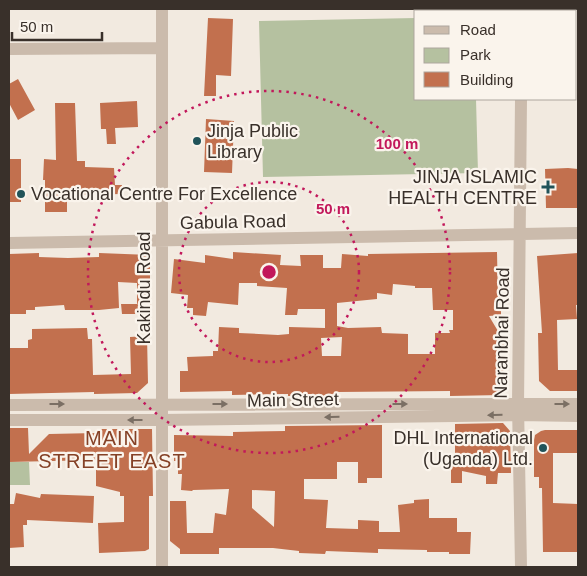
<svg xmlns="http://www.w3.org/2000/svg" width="587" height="576" font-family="Arial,sans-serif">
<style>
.green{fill:#b5c1a0}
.building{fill:#c2704e;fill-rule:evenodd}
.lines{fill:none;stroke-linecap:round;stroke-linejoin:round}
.minor{stroke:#cbbbac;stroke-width:12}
.oneway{fill:#7b6f64}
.ring{fill:none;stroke:#c2185b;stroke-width:2.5;stroke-dasharray:2.5 5}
.poi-dot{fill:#215359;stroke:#faf4ec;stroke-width:2}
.labels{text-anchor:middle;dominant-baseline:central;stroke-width:4.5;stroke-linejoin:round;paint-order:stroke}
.poi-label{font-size:18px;fill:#39302a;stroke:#faf4ec;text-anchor:start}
.street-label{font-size:18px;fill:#39302a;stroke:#faf4ec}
.quarter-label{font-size:20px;letter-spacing:1px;fill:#854126;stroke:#faf4ec}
.centre{fill:#c2185b;stroke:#faf4ec;stroke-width:2.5}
.ring-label{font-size:15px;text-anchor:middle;font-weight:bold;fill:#c2185b;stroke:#faf4ec;stroke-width:4.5;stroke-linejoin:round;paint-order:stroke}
</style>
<rect width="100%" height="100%" fill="#f2eae0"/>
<path class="green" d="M416,18V99H476L478,173L263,177L259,21Z
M9,462H29L30,485H9Z"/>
<path class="building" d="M208,18L233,19L231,76L216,75V96H204Z
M18,79L35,110L18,120L9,103V84Z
M137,101L138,127L115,128L116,144H107L106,129H101L100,103Z
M55,103H75L77,161H85V167L114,168L115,185H122L123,194L67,195V212H45V180H43L44,159L56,160Z
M206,119L234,121L232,173L204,172Z
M9,159H21V202H9Z
M568,168L578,169V208H546L545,169Z
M233,252L281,255L280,265L301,266L300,255H323V268H341L342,254L368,256V254L497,252L498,301H501V315L489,316L505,343L506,389L501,395L450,396V391L337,392V396H288V394L232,395V391L180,392V371H188L187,357L213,356V351H218L219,327L239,328V333L278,335L289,334V327L325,328V309H298L297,315H285L287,288L257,286V283H239L238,305L208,302L206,316L193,315V308H187L188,295L171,293L174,259L205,263V255L233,259ZM393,284L415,286V288H432L433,310H453V330H449L450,333H435V354H408V334L382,333L381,327L348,328L337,326V303L377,299V293L392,295ZM342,337L341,356H322L321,338Z
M39,253V257L68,258L99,257V253L150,255V302L152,314H122L121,304H137V283L118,282L119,308L99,310H65L64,305L35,307V310H26V314H9V254Z
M578,253V305H576L577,319L557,320L558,370H578V391H550L539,381L538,333H542L537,256Z
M87,328L88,339H92L93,375L131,374L130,337L147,336L148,383L137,393L94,394V392L9,394V348H28V340L32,339V329Z
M503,423L510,431L511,473H498L497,484H486V476L462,471V483H451V461L455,462V424Z
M382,425V478H367V483H358V462H337V479H304V499L328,500L326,528L358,529V520L379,521V532H400L398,505L414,503V500L429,499V518H457V532H471L470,554H449V552H427V550L378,549V553L326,551L325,554L299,553V551L273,548H219V554H180V549L170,541V501H186L187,533H213L215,513L226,515L229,489L193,490L192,491L181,490L182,474H178V461H174V435L233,436V432L285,431V426ZM252,490L275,491L274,527L252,508Z
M9,428H28L29,454L49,434L96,433V429H152L153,496H149V549L145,551L99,553L98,523L124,522V496H120V492L96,486V460L9,462Z
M545,430H578V453H553V503L578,504V552H543L542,488H539V477H534V440L535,435L541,431Z
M16,493L40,498L41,494L94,496L93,523L27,520V525H23L24,547L9,548V504H14Z"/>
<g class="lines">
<path class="minor" d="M521,11V9
M9,49L161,48
M9,243L578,233
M9,405L578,404
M9,420H162L519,415L578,416
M162,567V9
M521,567L518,405L521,99"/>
</g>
<defs><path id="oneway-solid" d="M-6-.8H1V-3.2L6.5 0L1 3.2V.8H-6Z" transform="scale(1.25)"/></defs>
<g class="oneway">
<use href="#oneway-solid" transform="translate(57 404)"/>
<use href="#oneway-solid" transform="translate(220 404)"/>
<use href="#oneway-solid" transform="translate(400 404)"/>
<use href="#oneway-solid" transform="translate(562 404)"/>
<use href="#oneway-solid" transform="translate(495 415) rotate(179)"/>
<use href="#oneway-solid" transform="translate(332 417) rotate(179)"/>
<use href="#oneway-solid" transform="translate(135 420) rotate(180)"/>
</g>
<g class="ring">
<circle cx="269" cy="272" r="90"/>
<circle cx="269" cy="272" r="181"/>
</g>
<g class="poi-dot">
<circle cx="197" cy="141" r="5"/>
<path d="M545.5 179.5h5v5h5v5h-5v5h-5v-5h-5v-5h5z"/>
<circle cx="21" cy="194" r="5"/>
<circle cx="543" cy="448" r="5"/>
</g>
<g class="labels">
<g class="poi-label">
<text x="207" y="131">Jinja Public<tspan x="207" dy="21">Library</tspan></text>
<text x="537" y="177" text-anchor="end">JINJA ISLAMIC<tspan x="537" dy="21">HEALTH CENTRE</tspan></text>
<text x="31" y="194">Vocational Centre For Excellence</text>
<text x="533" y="438" text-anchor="end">DHL International<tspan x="533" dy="21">(Uganda) Ltd.</tspan></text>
</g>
<g class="street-label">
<text transform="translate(233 222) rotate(-1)">Gabula Road</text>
<text transform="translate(144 288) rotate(-90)">Kakindu Road</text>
<text transform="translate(502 333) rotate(-89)">Naranbhai Road</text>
<text transform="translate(293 400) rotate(-1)">Main Street</text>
</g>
<g class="quarter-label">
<text x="112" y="438">MAIN<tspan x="112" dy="23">STREET EAST</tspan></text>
</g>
</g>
<circle cx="269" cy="272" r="8" class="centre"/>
<g class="ring-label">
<text x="397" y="149">100 m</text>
<text x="333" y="214">50 m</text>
</g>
<rect width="587" height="576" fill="none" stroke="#39302a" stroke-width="20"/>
<rect x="414" y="10" width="162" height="90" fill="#faf4ec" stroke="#ada69e"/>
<rect x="424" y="26" width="25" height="8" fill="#cbbbac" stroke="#ada69e"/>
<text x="460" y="35" font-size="15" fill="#39302a">Road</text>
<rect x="424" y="48" width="25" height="15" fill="#b5c1a0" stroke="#ada69e"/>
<text x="460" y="60" font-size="15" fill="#39302a">Park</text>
<rect x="424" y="72" width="25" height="15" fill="#c2704e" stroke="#ada69e"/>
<text x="460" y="85" font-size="15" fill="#39302a">Building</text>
<path d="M12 32v8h90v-8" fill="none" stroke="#39302a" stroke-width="2.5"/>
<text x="20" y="32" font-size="15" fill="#39302a" stroke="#faf4ec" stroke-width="4" paint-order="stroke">50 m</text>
</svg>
